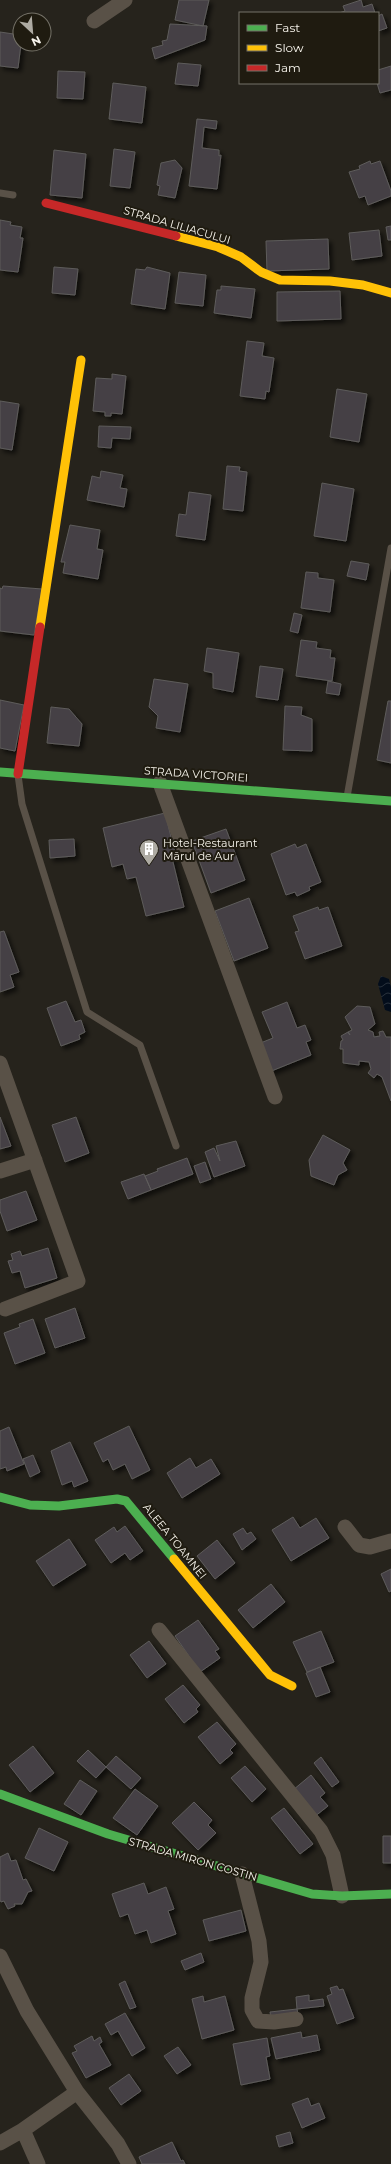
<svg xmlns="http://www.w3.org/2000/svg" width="391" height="2164" font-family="Montserrat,sans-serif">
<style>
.water{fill:url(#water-waves)}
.building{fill:#444045;stroke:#5e5c5b;filter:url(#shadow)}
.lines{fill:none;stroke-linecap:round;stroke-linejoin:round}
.lane{stroke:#595147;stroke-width:7}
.street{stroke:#595147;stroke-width:15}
.fast{stroke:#4caf50;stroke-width:9}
.slow{stroke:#ffc107;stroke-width:9}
.jam{stroke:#c62828;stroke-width:9}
.labels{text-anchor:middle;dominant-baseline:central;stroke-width:4;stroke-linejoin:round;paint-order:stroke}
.street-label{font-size:11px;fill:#f7f4ec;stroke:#1f1b10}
.poi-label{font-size:11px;fill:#f7f4ec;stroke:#1f1b10;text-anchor:start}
</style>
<defs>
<pattern id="water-waves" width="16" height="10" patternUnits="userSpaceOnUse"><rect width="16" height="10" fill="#030d1b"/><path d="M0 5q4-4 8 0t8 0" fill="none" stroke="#28313c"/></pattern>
<filter id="shadow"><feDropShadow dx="3.5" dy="3.5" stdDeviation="2" flood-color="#0009"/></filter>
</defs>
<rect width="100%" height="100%" fill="#26231c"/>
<path class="water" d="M381,976L389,979L391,987V1012L385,1010L378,984Z"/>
<path class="building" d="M179,0H209L203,26L175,20Z
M361,0L363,7L372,4L375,13H339L345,11L343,6Z
M382,14L387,28L378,31V16Z
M170,24L207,26L205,40L155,59L152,48L163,45L162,41L167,40Z
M0,32L20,35L21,44L18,68L0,66Z
M178,63L201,65L198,86L175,84Z
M391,66V90L380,93L377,83L378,70Z
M58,71L85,72L83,99L57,98Z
M113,83L146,87L142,123L109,119Z
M197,119L217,121L216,129L204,127L202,148L219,150V156L221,155L217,189L189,186Z
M114,149L135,152L130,188L110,186Z
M54,150L86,154L82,198L50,195Z
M175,160L182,168L175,198L158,195L160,186L157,185L161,163Z
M370,161L371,164L380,161L391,191V196L368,205L365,196L359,198L349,172L360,169L359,166Z
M0,220L11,222L10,225L22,227L20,238H23L18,272L0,270Z
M391,226V240H388L386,227Z
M379,230L382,256L352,260L349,233Z
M328,239L329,269L267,271L266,241Z
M54,267L78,269L75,295L52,293Z
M147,267L170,273L165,309L131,304L136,269L145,270Z
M179,272L206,275L203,306L175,303Z
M221,286L255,289L251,318L214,313L217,290H221Z
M340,291L341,319L277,321V292Z
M247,341L264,343L262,356L274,358L269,392L266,391L265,399L240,396Z
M112,374L126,376L122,414L111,413V416H105V412L93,411L96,378L112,379Z
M337,389L367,394L359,442L330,437Z
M0,401L19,404L12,450L0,448Z
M99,426L131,427L130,439L112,438L111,448L98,447Z
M227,466L240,467L239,471L247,472L243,511L223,509Z
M101,471L123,475L120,488L127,489L124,507L87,500L92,476L100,478Z
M322,483L354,489L346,541L314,536Z
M189,492L211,495L205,540L176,536L179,514L186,515Z
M70,525L100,530L97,549L103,550L98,579L63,573L65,562H61Z
M351,561L369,564L366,580L347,576Z
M306,572L318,573V578L334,580L330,612L301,608Z
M3,586L42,589L34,635L0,631V588L2,589Z
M294,613L302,615L298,633L290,631Z
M301,640L317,642L316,648L331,650L330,658H335L332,681L296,676Z
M207,648L239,653L233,692L213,688V673L204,671Z
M260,666L283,669L278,700L256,697Z
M154,679L188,684L180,732L156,728L158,716L149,707Z
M328,681L341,684L339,695L326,693Z
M0,700L24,705L15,751L0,748Z
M388,701H391V763L377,760Z
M285,706L302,707L301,715L312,719V751L283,750Z
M51,707L69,709L82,724L79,746L47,743Z
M165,813L176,857L172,858L184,907L146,916L136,877L127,879L123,864L112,867L103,828Z
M226,829L245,880L211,893L192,841Z
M74,839L75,856L50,858L49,840Z
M295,844L297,848L306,844L321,882L309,887L310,890L297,896L295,892L286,895L271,854Z
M249,898L268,948L234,961L215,911Z
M318,907L319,910L328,907L342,946L305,959L295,932L299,931L293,916Z
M4,931L19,972L10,975L14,987L0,992V932Z
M66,1001L75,1022L81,1020L85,1032L79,1035L80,1039L61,1046L47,1008Z
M287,1002L297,1028L305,1025L311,1040L306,1042L311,1055L269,1072L258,1044L273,1038L262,1012Z
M357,1006L370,1007L375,1024L368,1030L373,1032L374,1037L380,1036L379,1032L383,1031L386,1037H391V1101L382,1077L377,1074L374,1078L368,1073L371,1069L369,1062L359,1061V1065L343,1063V1049H340L341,1041L343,1040L341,1036L348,1032L350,1035L348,1032L352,1030L345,1017Z
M0,1117L11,1146L0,1149Z
M76,1117L89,1153L65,1162L52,1125Z
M323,1135L350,1150L343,1163L347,1170L338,1175L334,1185L311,1176L309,1160Z
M236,1141L245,1166L214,1177L205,1152L214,1148L220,1161L216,1146Z
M187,1158L193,1174L151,1190L145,1176L158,1171L157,1169Z
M205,1162L211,1179L200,1183L194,1166Z
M144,1174L151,1190L128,1199L121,1182Z
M26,1191L37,1220L7,1231L0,1211V1200Z
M48,1248L57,1278L25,1288L20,1271L12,1273L8,1261L13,1260L11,1254L20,1251L22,1256Z
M75,1308L85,1338L55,1348L45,1319Z
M33,1319L45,1353L15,1364L4,1333L20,1327L19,1324Z
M129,1426L150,1470L132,1479L125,1464L113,1470L108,1459L103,1462L94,1443Z
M9,1427L24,1464L7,1471L6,1467L0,1469V1431Z
M70,1442L88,1481L74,1487L72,1481L62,1485L51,1451Z
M33,1455L40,1472L30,1477L23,1459Z
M190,1458L196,1468L211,1459L220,1474L182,1498L167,1473Z
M293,1517L300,1528L316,1518L329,1538L291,1561L272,1530Z
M125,1526L143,1551L130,1560L125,1553L111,1563L95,1540L114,1527L117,1532Z
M243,1528L247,1534L251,1532L256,1539L242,1550L233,1534Z
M69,1539L86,1565L53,1586L36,1561Z
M217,1540L235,1563L215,1579L197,1556Z
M391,1569V1591L389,1592L381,1574Z
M271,1584L285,1602L253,1628L238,1610Z
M198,1620L219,1649L215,1651L220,1658L200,1672L175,1636Z
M321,1631L334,1662L307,1672L293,1642Z
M149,1641L166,1664L147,1678L130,1655Z
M320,1667L330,1692L316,1697L306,1673Z
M183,1685L200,1705L196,1709L198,1712L184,1723L165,1699Z
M217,1722L236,1744L230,1750L233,1753L220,1764L198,1737Z
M33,1746L54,1773L30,1792L9,1765Z
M88,1750L106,1767L96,1778L77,1761Z
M116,1756L141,1778L131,1789L106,1767Z
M321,1757L339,1782L332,1787L314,1763Z
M245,1766L266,1789L252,1802L231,1778Z
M311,1775L325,1793L320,1797L328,1806L314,1817L293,1790Z
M80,1780L97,1791L81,1815L64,1804Z
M135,1789L158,1806L137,1835L113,1818Z
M194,1802L212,1820L208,1825L216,1833L198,1850L172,1823Z
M284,1808L313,1844L300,1854L271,1818Z
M39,1828L68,1842L54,1871L25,1858Z
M383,1836H391V1863H383Z
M8,1853L11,1861L16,1860L23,1880L26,1879L32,1891L28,1892L22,1904H14L15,1906L8,1909L4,1901L1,1902L0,1900V1857Z
M144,1883L148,1894L166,1887L174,1909L168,1911L176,1934L151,1943L147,1930L135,1934L128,1914L120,1917L112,1894Z
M241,1910L246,1931L209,1941L203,1920Z
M201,1953L204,1962L185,1970L181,1961Z
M125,1981L136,2007L130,2009L119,1984Z
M337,1986L339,1990L343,1989L354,2018L337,2024L327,1996L332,1994L330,1988Z
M309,1995V2001L323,1999L324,2006L297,2009L296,1997Z
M203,1996L204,2002L225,1996L234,2030L202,2039L192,1999Z
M297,2009L298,2015L271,2018L270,2012Z
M125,2013L145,2048L132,2056L118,2031L111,2035L105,2024Z
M301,2032L302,2038L317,2035L320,2050L276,2059L271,2038Z
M92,2036L94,2041L100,2037L102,2042L99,2044L111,2065L86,2078L72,2053L77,2051L74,2046Z
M267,2038L270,2056L266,2057L270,2079L241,2085L233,2044Z
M178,2047L191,2065L177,2074L164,2056Z
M129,2074L141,2091L121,2105L109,2088Z
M308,2098L311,2106L319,2103L325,2118L302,2128L292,2104Z
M290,2132L293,2143L279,2147L276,2136Z
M172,2142L181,2161L183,2160L185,2164H142L139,2157Z"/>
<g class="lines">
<path class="lane" d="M0,193L13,195
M18,775L22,804L87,1012L140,1045L176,1146
M347,797L391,548"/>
<path class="street" d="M94,21L125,0
M160,783L275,1097
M0,1063L78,1281L5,1309
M0,1171L35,1160
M345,1527L359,1545L370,1547L391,1541
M159,1630L321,1831L333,1855L342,1896
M242,1874L259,1941L261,1962L252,1998V2010L258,2021L274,2022L296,2019
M0,1956L27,2011L77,2092L118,2144L129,2164
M0,2143L23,2130
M38,2164L23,2130L77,2092"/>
<path class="fast" d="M0,772L391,801
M0,1497L30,1505L59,1506L117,1499L126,1501L174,1559
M0,1794L108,1834L312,1894L342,1896L391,1894"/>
<path class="slow" d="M176,236L218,247L241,257L261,272L280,280L330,281L363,285L391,293
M40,627L81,360
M174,1559L270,1675L292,1686"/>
<path class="jam" d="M46,203L176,236
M18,774L40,627"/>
</g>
<defs>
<g id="building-pin" transform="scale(1)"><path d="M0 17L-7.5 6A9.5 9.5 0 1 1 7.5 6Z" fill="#aeaba3" stroke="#1f1b10"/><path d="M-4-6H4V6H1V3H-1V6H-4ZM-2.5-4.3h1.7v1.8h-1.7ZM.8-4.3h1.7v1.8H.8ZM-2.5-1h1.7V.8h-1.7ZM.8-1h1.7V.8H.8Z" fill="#fff"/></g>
</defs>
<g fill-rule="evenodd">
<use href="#building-pin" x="149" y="849"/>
</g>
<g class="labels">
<g class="street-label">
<text transform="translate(177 225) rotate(16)">STRADA LILIACULUI</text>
<text transform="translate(196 774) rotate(4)">STRADA VICTORIEI</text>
<text transform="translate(175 1541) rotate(51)">ALEEA TOAMNEI</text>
<text transform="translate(193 1859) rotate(16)">STRADA MIRON COSTIN</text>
</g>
<g class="poi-label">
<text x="163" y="843">Hotel-Restaurant<tspan x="163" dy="13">Mărul de Aur</tspan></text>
</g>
</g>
<rect x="239" y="12" width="140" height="72" fill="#1f1b10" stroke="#757268"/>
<rect x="247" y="25" width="20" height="6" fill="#4caf50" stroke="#757268"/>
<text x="275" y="32" font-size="12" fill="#f7f4ec">Fast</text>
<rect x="247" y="45" width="20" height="6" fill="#ffc107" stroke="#757268"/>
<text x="275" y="52" font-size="12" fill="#f7f4ec">Slow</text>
<rect x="247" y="65" width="20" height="6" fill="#c62828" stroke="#757268"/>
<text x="275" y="72" font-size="12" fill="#f7f4ec">Jam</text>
<g transform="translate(32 32) rotate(154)"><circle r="19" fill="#1f1b10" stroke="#757268"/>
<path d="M0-3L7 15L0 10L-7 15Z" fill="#aeaba3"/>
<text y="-6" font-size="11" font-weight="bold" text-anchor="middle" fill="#f7f4ec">N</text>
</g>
</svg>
